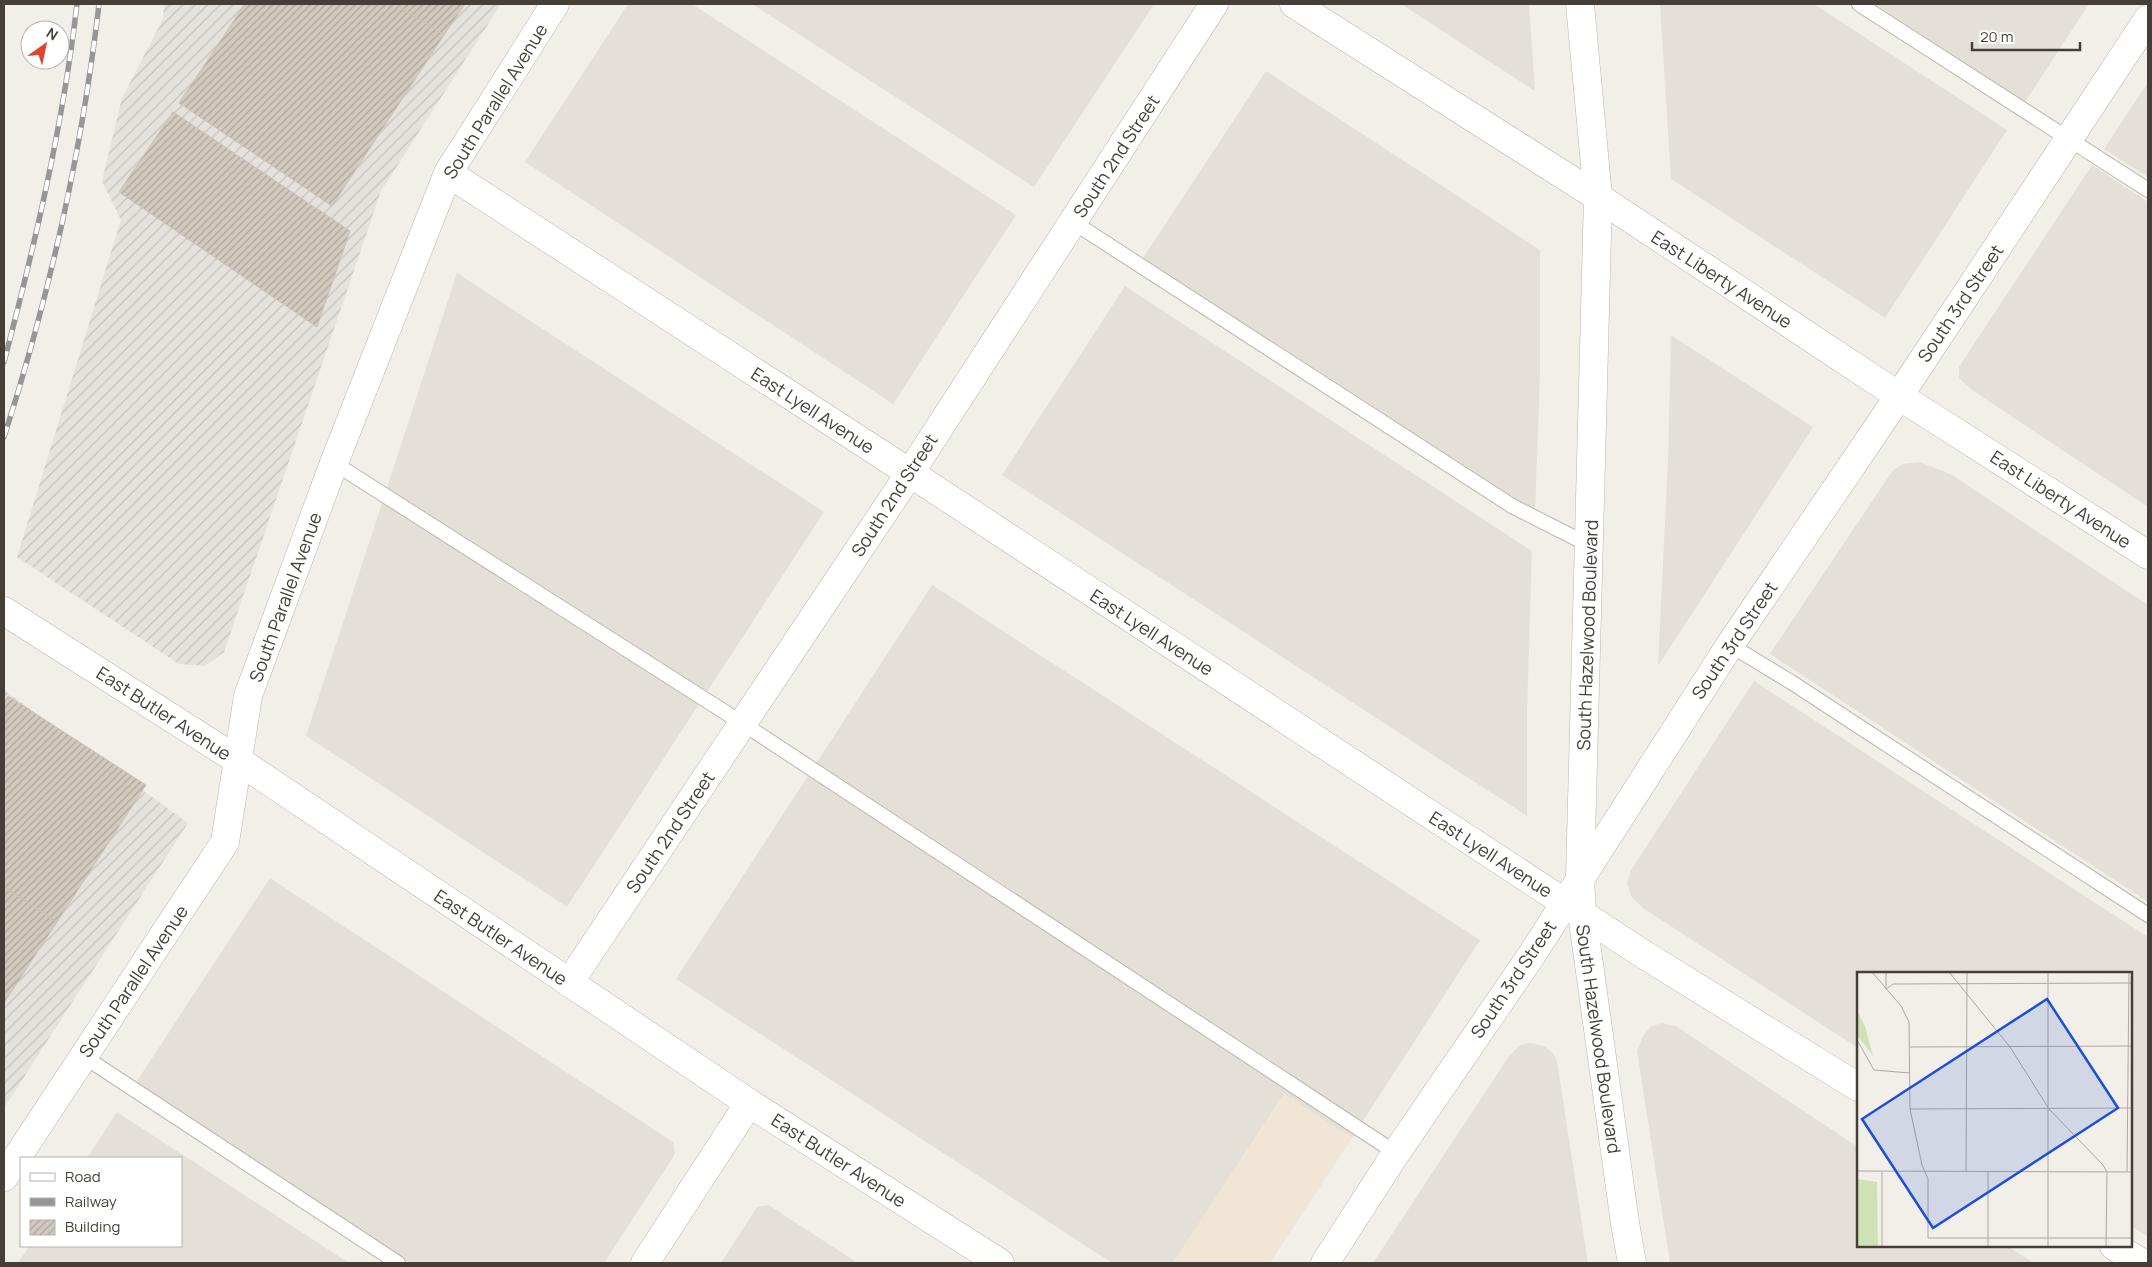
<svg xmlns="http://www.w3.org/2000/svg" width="2152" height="1267" font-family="Manrope,sans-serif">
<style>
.residential{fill:#e5e0d7}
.commercial{fill:#f1e5d6}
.industrial{fill:url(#industrial-furrows)}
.building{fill:url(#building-hatch);stroke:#ccc2b3}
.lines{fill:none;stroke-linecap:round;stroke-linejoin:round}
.service-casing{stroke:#bcb6ac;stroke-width:16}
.minor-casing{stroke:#bcb6ac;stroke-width:29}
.tertiary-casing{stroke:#bcb6ac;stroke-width:29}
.service{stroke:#fff;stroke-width:14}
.minor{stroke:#fff;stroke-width:28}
.tertiary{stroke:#fff;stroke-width:28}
.rail-casing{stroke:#969696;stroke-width:5.5}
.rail{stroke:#fff;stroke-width:4;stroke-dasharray:11;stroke-linecap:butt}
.labels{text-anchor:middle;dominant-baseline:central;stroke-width:4.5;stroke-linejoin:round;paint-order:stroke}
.street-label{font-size:18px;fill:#453f38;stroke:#fff}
.inset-road{fill:none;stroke:#ada9a2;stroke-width:1}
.view{fill:#1d4ed8;fill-opacity:0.15;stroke:#1d4ed8;stroke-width:2.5}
.inset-edge{fill:none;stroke:#453f38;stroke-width:2.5}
</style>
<defs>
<pattern id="industrial-furrows" width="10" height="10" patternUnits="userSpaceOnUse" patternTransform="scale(1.25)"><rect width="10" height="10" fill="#e5e1dd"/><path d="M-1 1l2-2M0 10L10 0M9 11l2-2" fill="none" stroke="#c6c2be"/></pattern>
<pattern id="building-hatch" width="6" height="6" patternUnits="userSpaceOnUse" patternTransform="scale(1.25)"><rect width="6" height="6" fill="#d2cabf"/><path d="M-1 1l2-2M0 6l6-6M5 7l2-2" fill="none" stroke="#aca59c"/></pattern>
</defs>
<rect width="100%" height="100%" fill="#f2efe8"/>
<path class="residential" d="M628,4H692L1016,215L893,404L525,162Z
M752,4H1154L1034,187Z
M1401,4H1529L1535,91Z
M1660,4H1814L2007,130L1885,318L1671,179Z
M1875,4H2089L2025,102Z
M1266,71L1540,250V376L1535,513L1143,258Z
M2148,82V177L2104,149Z
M2092,165L2148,202V507L1972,390L1959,378V367Z
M457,273L824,512L567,907L306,736Z
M1125,286L1532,551L1527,712V816L1002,475Z
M1671,335L1813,427L1658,666L1668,460Z
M1920,462L1952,475L2148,605V902L1770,654L1893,470L1903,464Z
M932,585L1480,940L1352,1138L1284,1094L1173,1263H1112L676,979Z
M1754,681L2148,937V1237L2131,1226V973H1858V1048L1643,908L1631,896L1627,883L1631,870Z
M270,878L673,1142L675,1154L604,1263H409L135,1084Z
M1662,1023L1676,1026L1858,1147V1246H2007L2034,1263H1670L1637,1051L1642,1038L1650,1027Z
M1530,1043L1544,1046L1553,1053L1557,1061L1588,1263H1373L1509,1056L1520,1045Z
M117,1112L323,1246L349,1263H18L29,1246H181V1158H87Z
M769,1205L796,1223L858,1263H721L757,1207Z"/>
<path class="commercial" d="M1284,1094L1352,1138L1270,1263H1173Z"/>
<path class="industrial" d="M164,4H501L381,191L224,652L205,666L179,664L17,557L121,220L102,181L122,98L163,19Z
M4,690L188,823L4,1108Z"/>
<path class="building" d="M245,4H395L444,35L332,206L179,103Z
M395,4H465L444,35Z
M173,112L350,231L317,327L119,192Z
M8,696L146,785L57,922L4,887V703Z
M4,887L57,922L4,1003Z"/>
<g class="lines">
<g class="service-casing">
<path id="service" d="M1859,4L2148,190
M1073,222L1512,506L1589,545
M334,463L742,723L1396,1153
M1730,645L1791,682L2148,915
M83,1056L398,1263"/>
</g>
<g class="minor-casing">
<path id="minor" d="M1294,4L1598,197L1899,396L2148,555
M448,173L910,473L1643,954L1858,1087
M569,983L910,473L1214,4
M4,1177L225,842L248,696L334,463L448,173L555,4
M2114,1246L2142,1263
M645,1263L749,1103
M1325,1263L1396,1153L1531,956L1730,645L1899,396L2148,19"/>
</g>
<g class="tertiary-casing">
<path id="tertiary" d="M1580,4L1598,197L1580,877L1582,914L1625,1223L1632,1263
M4,611L239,761L749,1103L1000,1263"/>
</g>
<use href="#service" class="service"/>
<use href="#minor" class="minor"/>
<use href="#tertiary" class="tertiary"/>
<g class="rail-casing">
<path id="rail" d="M4,362C35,244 63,125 77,4
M4,437C49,297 82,151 99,4"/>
</g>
<use href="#rail" class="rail"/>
</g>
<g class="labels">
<g class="street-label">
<text transform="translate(495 101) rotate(-58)">South Parallel Avenue</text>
<text transform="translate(1116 156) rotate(-57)">South 2nd Street</text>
<text transform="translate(1722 279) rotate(33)">East Liberty Avenue</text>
<text transform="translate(1960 303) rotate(-56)">South 3rd Street</text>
<text transform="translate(813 410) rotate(33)">East Lyell Avenue</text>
<text transform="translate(894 495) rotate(-57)">South 2nd Street</text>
<text transform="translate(2061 499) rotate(33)">East Liberty Avenue</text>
<text transform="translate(285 597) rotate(-70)">South Parallel Avenue</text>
<text transform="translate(1152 632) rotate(33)">East Lyell Avenue</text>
<text transform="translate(1587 635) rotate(-88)">South Hazelwood Boulevard</text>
<text transform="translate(1734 640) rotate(-56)">South 3rd Street</text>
<text transform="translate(164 713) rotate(33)">East Butler Avenue</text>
<text transform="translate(670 832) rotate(-56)">South 2nd Street</text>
<text transform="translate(1491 854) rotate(33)">East Lyell Avenue</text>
<text transform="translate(501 937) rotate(34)">East Butler Avenue</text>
<text transform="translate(1513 979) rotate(-56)">South 3rd Street</text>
<text transform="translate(133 981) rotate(-56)">South Parallel Avenue</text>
<text transform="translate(1599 1039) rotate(82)">South Hazelwood Boulevard</text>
<text transform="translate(839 1160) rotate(33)">East Butler Avenue</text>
</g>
</g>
<g transform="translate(1857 972)">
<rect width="275" height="275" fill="#f2efe8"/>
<path d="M0,39L8,54L16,84L0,63ZM0,207L20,210L21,275H0Z" fill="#cfe2b6"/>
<path class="inset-road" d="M15,0L44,34L52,50L53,137L65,193L71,207V266H275M92,0L153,75L192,137L246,193L250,200L249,275M191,0V275M29,17L36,12L275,11M29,17V0M0,68L17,98L53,101M53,75L275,74M53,137L275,136M0,199L275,200M109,200L110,0M270,200L272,0M25,275V200M131,275V200"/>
<path class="view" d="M190,27L261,136L76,256L5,147Z"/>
<rect width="275" height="275" class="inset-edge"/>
</g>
<rect width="2152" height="1267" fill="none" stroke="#453f38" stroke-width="10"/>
<rect x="20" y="1157" width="162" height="90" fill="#ffffff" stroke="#b5b2af"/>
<rect x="30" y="1173" width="25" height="8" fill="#ffffff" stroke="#b5b2af"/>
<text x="65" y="1182" font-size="15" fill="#453f38">Road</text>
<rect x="30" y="1198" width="25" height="8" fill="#969696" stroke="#b5b2af"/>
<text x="65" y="1207" font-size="15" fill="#453f38">Railway</text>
<rect x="30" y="1220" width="25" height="15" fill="url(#building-hatch)" stroke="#b5b2af"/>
<text x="65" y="1232" font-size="15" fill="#453f38">Building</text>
<g transform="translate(45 45) rotate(33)"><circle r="24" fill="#ffffff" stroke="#b5b2af"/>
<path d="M0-4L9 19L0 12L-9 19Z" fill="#e04531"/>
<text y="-8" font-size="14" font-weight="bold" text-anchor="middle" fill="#453f38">N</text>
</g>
<path d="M1972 42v8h108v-8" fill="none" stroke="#453f38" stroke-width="2.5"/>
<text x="1980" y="42" font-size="15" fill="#453f38" stroke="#ffffff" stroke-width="4" paint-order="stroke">20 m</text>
</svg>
